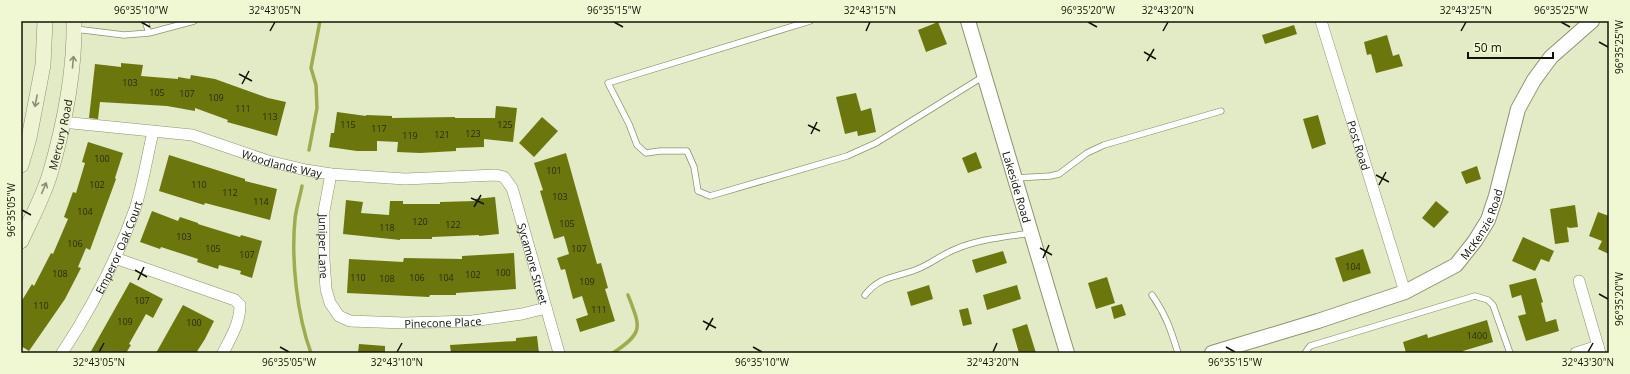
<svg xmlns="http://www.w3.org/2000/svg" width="1630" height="374" font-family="'Open Sans',sans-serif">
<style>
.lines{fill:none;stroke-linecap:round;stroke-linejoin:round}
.stream{stroke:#9eac4f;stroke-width:3.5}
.building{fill:#6b770d}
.service-casing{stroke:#8c9371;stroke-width:7}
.minor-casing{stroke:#8c9371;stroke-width:12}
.tertiary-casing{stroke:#8c9371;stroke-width:16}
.secondary-casing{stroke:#8c9371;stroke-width:16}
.service{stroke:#fff;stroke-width:5.5}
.minor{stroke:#fff;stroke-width:11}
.tertiary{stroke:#fff;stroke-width:14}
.secondary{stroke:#eef3d4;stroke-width:15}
.oneway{stroke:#8b8e77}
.ticks{fill:none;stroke:#111306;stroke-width:1.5}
.labels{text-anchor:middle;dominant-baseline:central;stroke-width:4;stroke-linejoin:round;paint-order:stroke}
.number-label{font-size:9px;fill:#282c08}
.street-label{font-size:11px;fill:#111306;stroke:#f0f8d3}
.neatline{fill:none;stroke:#111306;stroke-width:1.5}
.ticks-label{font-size:10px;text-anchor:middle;fill:#111306}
</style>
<rect width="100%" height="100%" fill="#e3eac6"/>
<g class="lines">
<path class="stream" d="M309,150L317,108L316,85L311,68L320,21
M302,186C300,197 296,208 295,219C291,260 297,315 311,353
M613,353C645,332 640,327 628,295"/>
</g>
<path class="building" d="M938,22L947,44L926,52L918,30Z
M1294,25L1297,34L1265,44L1262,35Z
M1387,35L1393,56L1399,54L1403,66L1376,73L1371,54L1367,55L1364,42Z
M121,63L143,65L141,76L178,79V77L190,79L191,75L215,79L268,98L286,102L277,136L227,122L228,120L195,108V111L167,106L100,102L98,119L89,118L95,64L121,67Z
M856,93L861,111L871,108L876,132L858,136L857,131L845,134L836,97Z
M496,106L517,108L513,142L484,139V147L456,148V151L420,153L397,152L398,142L377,141V151H357L329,147L331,133H334L337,112L366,116V115L392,116V118L455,117V118H495Z
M1318,115L1326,144L1312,149L1303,119Z
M542,117L558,131L534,157L519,143Z
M88,142L123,153L115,178L116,179L90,250L86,248L78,267L81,268L65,299L29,351L21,346V302L32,284L34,286L51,253L53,254L68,219L64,217L73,192L76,193L85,163L82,162Z
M976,152L982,168L968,173L962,158Z
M566,153L597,264L601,263L608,288L605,289L615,321L580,332L576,319L588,315L582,296L573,299L565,269L561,270L557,258L569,254L564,236L554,239L540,191L543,190L534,163Z
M169,155L245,179V181L277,189L270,220L205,203L204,205L159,191Z
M1477,166L1481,179L1466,184L1461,172Z
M495,197L499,234L479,236V235L432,237V239H400V240L343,234L346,200L363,202L361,213L389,215L390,201H403V204H440V202L475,201V199Z
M1436,201L1449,212L1434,228L1422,218Z
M1575,205L1578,227L1570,228L1567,227L1569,242L1555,244L1550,209Z
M152,211L178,221L180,217L198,223V224L240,237L241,235L262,241L252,278L240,274L241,271L219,265L218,269L197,262L198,259L161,247L160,249L140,242Z
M1598,212L1609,216V254L1598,249L1602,241L1589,236Z
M1523,237L1554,251L1549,262L1541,259L1535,271L1512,261Z
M1363,249L1371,273L1343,282L1335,258Z
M1003,251L1007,263L976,273L972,260Z
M514,253L516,289L456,293V295H430L429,297L347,293L349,259L403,262L404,258L462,259V256Z
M1107,277L1115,303L1096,309L1088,283Z
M1536,278L1543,302L1541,303L1546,322L1556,319L1559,331L1526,341L1518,316L1526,314L1521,295L1512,298L1509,285Z
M130,282L163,299L153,318L146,314L129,344L131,345L126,353H90Z
M929,285L933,299L911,306L907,292Z
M1017,285L1021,299L987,310L983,295Z
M1122,304L1126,315L1114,319L1111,307Z
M183,305L214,321L205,339L196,353H156Z
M968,308L972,324L963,326L959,310Z
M1487,320L1493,342L1463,351L1464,353H1406L1403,342L1427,334L1428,338Z
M1027,324L1036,353H1019L1012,329Z
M537,336L539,353H451L450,345L516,341V338Z
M359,344L385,346V353H358Z"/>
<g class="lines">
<g class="service-casing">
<path id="service" d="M145,21L149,33
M810,21L608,83L629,124L637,145L646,153L660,151H687L694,167L698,191L710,196L847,156L876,143L984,76
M75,29L124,35L149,33L194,21
M1015,178L1050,176L1059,174L1087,153L1104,145L1221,111
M865,295C880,276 894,278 915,270C930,265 942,254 956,249C979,239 1006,237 1031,233
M1152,295C1166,315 1171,330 1178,353
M1305,353L1310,346L1475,296L1488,300L1493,305L1510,353"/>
</g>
<g class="minor-casing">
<g id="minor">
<path id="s1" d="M1321,21L1405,292"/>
<path id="s2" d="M62,122L192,135L268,161L306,170L331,174L405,179L496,175L504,177L512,188L515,198L559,353"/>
<path id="s3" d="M331,174L324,211V260L326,289L330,303L339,316L350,321L404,323L472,321L522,314L546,308"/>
<path d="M115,258L235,300L240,305C240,323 231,337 223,353"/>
<path d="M1579,281L1600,353"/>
<path id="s4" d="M62,353C91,309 117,259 135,209C143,184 147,157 153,132"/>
<path d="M1576,353L1598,346"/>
</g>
</g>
<g class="tertiary-casing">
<g id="tertiary">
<path id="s5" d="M968,21L1067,353"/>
<path id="s6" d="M1212,353L1318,321L1405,292L1456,265L1475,241L1488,220L1496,196L1518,109L1534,80L1551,57L1592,21"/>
</g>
</g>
<g class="secondary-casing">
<g id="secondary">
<path d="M21,165L29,138L43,65L45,21"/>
<path id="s7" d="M21,241C31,219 43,197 50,174C64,126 75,71 74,21"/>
</g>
</g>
<use href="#service" class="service"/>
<use href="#minor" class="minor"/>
<use href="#tertiary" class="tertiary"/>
<use href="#secondary" class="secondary"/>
</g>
<defs><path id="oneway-shaft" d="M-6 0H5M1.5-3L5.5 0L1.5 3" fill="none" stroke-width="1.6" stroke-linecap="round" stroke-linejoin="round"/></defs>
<g class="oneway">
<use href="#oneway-shaft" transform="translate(73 62) rotate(-85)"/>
<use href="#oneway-shaft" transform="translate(36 101) rotate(101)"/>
<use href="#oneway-shaft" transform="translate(44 188) rotate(-67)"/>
</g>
<path class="ticks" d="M141,22L150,27M614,22L623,27M1088,22L1097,27M1561,22L1570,27M270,31L275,22M866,31L870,22M1163,31L1168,22M1461,31L1466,22M1599,42L1608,47M1144,52L1156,59M1147,61L1154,49M239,74L252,81M242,84L249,71M808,125L820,131M811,134L817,122M1376,175L1389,182M1379,185L1386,172M471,198L484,204M474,207L481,195M22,210L31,215M1040,248L1052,255M1043,258L1049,245M135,270L147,277M138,280L144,267M1599,294L1608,299M703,321L716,328M706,330L713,318M280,347L289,352M753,347L762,352M1226,347L1235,352M99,352L104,343M397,352L402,343M993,352L997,343M1588,352L1593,343"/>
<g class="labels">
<g class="number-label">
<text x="130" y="82">103</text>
<text x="157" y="92">105</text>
<text x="187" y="93">107</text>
<text x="216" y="97">109</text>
<text x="243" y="108">111</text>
<text x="270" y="116">113</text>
<text x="348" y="124">115</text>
<text x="505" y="124">125</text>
<text x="379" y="128">117</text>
<text x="473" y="133">123</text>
<text x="442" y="134">121</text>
<text x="410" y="135">119</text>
<text x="102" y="158">100</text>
<text x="554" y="170">101</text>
<text x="97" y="184">102</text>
<text x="199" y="184">110</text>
<text x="230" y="192">112</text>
<text x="560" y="196">103</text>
<text x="261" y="201">114</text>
<text x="85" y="211">104</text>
<text x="420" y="221">120</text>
<text x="567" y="223">105</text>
<text x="453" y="224">122</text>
<text x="387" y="227">118</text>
<text x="184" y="236">103</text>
<text x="75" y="243">106</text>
<text x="213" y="248">105</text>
<text x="579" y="248">107</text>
<text x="247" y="254">107</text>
<text x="1353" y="266">104</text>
<text x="503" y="272">100</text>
<text x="60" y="273">108</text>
<text x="473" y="274">102</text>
<text x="358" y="277">110</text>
<text x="417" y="277">106</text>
<text x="446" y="277">104</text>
<text x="387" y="278">108</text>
<text x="587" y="281">109</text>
<text x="142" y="300">107</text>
<text x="41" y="305">110</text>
<text x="599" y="309">111</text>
<text x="125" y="321">109</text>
<text x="194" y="322">100</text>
<text x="1477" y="335">1400</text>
</g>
<g class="street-label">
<text stroke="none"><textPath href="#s7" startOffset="114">Mercury Road</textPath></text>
<text stroke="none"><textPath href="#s1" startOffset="130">Post Road</textPath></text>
<text stroke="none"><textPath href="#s2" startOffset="225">Woodlands Way</textPath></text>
<text stroke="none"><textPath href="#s5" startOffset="173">Lakeside Road</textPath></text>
<text stroke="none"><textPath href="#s6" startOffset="309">McKenzie Road</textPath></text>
<text stroke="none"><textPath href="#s4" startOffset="120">Emperor Oak Court</textPath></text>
<text stroke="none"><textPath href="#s3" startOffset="73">Juniper Lane</textPath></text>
<text stroke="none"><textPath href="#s2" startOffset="541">Sycamore Street</textPath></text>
<text stroke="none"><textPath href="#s3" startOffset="251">Pinecone Place</textPath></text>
</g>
</g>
<rect width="1630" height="374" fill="none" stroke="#f0f8d3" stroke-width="44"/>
<path d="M1468 52v6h85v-6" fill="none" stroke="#111306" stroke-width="2"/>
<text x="1474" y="52" font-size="12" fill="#111306" stroke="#f0f8d3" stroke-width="3" paint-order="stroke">50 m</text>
<rect x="22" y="22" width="1586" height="330" class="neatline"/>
<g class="ticks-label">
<text x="141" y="14">96°35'10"W</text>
<text x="275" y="14">32°43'05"N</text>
<text x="614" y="14">96°35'15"W</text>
<text x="870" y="14">32°43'15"N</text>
<text x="1088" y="14">96°35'20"W</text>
<text x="1168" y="14">32°43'20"N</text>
<text x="1466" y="14">32°43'25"N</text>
<text x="1561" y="14">96°35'25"W</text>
<text transform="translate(1619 47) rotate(-90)" y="4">96°35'25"W</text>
<text transform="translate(11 210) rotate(-90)" y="4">96°35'05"W</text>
<text transform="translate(1619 299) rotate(-90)" y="4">96°35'20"W</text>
<text x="99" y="366">32°43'05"N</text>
<text x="289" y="366">96°35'05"W</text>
<text x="397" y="366">32°43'10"N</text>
<text x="762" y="366">96°35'10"W</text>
<text x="993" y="366">32°43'20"N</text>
<text x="1235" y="366">96°35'15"W</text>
<text x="1588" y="366">32°43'30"N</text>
</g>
</svg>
